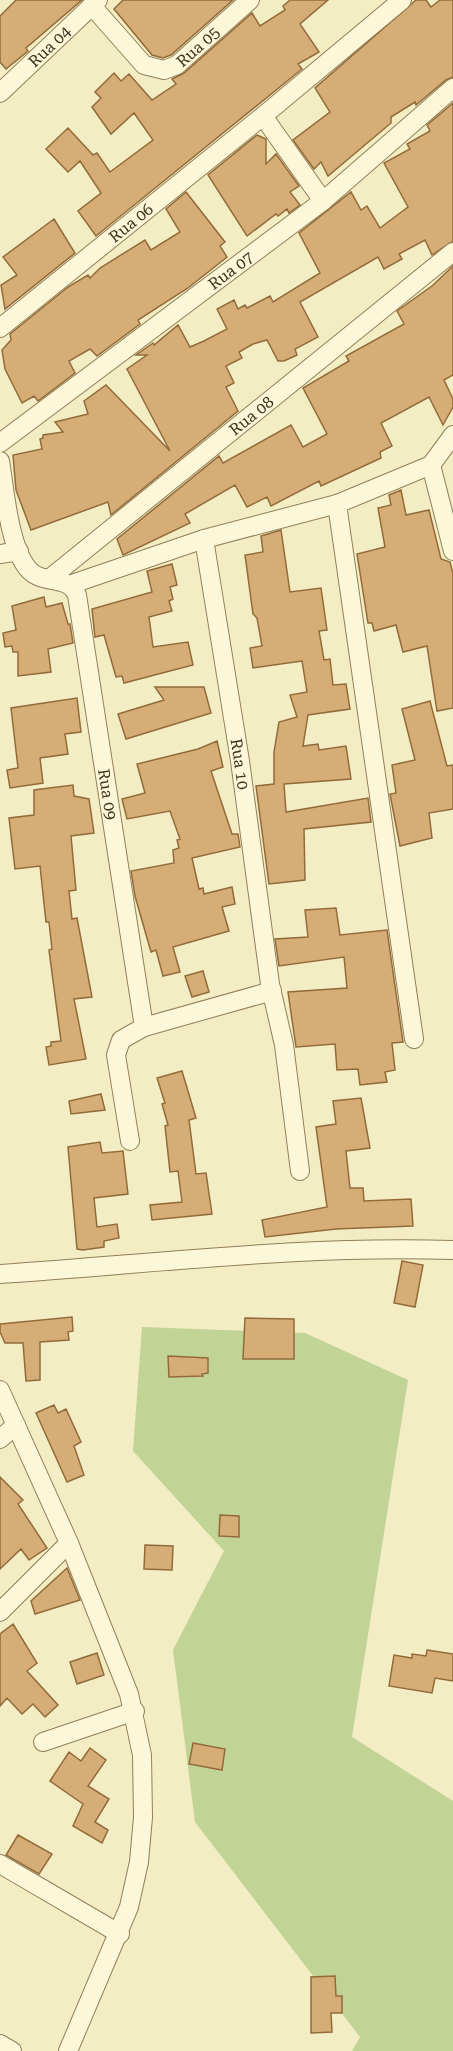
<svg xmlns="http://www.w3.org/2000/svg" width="453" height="2051" font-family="'Roboto Serif',serif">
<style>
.green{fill:#c2d396}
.building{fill:#d6ad76;stroke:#936b3a;stroke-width:1.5}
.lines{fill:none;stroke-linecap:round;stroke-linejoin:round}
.minor-casing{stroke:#917f58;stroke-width:20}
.minor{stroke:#fdf7d9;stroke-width:18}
.labels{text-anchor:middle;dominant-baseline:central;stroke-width:4.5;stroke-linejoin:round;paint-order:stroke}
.street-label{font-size:16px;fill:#3f331d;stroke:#faf5d5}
</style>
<rect width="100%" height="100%" fill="#f3edc4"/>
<path class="green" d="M142,1327L305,1333L408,1380L352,1737L453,1801V2051H352L360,2037L195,1822L173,1650L224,1551L133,1451Z"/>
<path class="building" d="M16,0H82L26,48L28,51L6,69L0,62V16Z
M123,0H233L171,55L163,58L152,55L114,9Z
M290,0H328L300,24L319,52L298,64L302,69L96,236L78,211L101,193L80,161L68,172L46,149L68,128L93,155L97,153L110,172L153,140L134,113L111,134L92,107L101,98L95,92L114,73L121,81L129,74L152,100L176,84L172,79L184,73L252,13L260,26L285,10L283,6Z
M416,0H426L431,7L440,0H453V77L446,80L416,105L415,102L391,117V123L328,176L321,162L314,169L293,140L330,112L315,88Z
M453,103V241L432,255L425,240L399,254L402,259L384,269L378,257L300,302L318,337L295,349L297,355L284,361H278L267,340L253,344L239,352L242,358L226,366L234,383L226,387L238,411L111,515L108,502L31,530L16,490L13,455L42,449L40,439L43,438V435L63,432L55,422L88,414L84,401L106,385L170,451L127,369L147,355H136L153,343L154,345L178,325L190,347L204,341L227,329L217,309L234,300L238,309L245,305L247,308L270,296L273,302L320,273L299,233L351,192L361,210L367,206L380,228L408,207L384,163L410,149L407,144L430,131L427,125Z
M257,135L266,139V164L276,154L299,186L290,192L300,205L289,213L287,209L278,216L276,214L247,236L208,175Z
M186,192L225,242L220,246L227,257L188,288L138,320L140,324L97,356L90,349L69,361L75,373L38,401L34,396L22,403L5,369L2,350L11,340L10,334L68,287L88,275L90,278L100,268L145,240L151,250L180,232L166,209Z
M54,219L75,253L5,309L1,285L17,275L3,257Z
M453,266V375L444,380L453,399V407L443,425L429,397L381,423L392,446L380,452L381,458L321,486L319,481L271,506L267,497L247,507L235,485L185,514L190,523L123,555L117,539L219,456L223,463L291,425L303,447L327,434L303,388L349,361L346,356L404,324L397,311L432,286Z
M401,490L406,515L429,510L441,559L450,562L453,573V708L437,711L427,646L403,652L396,625L374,631L372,623H368L357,554L385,547L378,508L391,505L389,495Z
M281,530L290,592L321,588L327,630L319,631L324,660L330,659L333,685L346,684L350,709L308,715L303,746L318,744L319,750L346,746L351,779L284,784L286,812L368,798L371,822L304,829L305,880L269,884L256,786L274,784V752L279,722L297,717L290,695L307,692L302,661L253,668L250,648L262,646L257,618L253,614L245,555L263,552L261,536Z
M172,564L177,585L170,587L173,599L169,601L172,611L149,617L153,647L188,642L193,665L124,683L122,676L116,677L104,635L95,637L92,609L152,592L147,571Z
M44,597L46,607L62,603L68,624H70L73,643L48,649L51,672L18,676V652H13L12,646L5,647L3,633L16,630L12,606Z
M155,687H204L211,713L126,739L118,714L164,700Z
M77,698L81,732L65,734L68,754L40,758L43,783L10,788L7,770L18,768L11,708Z
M430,701L447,766L453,765V809L429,813L432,838L400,846L390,794L396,793L392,765L415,760L402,709Z
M217,741L223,767L211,771L232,834H238L240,847L192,858L199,889L203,888L204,894L232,887L235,904L222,907L229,931L173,947L180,972L163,976L156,950L151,952L135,896L131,871L174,863L173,850L179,848L177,840L180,839L170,811L127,819L122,799L145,793L137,764L198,749Z
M73,785L74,796L89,799L94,833L71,836L76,890L69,891L72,919L77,918L92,997L74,999L86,1059L49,1065L46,1047L51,1046V1042L61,1041L49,950L52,949L49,922H46L40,866L15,869L9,818L34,815V790Z
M336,908L340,935L387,930L403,1042L392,1043L395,1070L385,1072L387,1082L360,1085L358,1069L337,1070L335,1044L296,1047L288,992L347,988L344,957L279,966L275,939L308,937L305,910Z
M203,971L209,992L192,997L185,976Z
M182,1071L196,1118L189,1120L196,1174L206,1173L212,1214L152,1220L150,1205L182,1202L178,1171L170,1172L165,1126L168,1125L162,1104L165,1103L157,1078Z
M101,1094L105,1110L71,1114L69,1101Z
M361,1098L370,1148L346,1151L350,1188H363L364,1201L411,1199L413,1226L336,1229L265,1237L262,1220L327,1207L316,1127L336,1124L333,1101Z
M100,1142L102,1153L123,1151L128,1194L94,1198L97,1227L117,1224L119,1238L104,1241V1247L83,1250L77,1249L68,1147Z
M402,1261L423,1265L415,1307L394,1303Z
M72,1317L73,1331L68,1332L69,1340L40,1342V1380L26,1381L23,1343H5L0,1332V1324Z
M245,1318L294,1319V1359H243Z
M168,1356L208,1358V1373L202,1374L203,1376L169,1377Z
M54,1405L58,1413L66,1409L81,1442L74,1446L84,1475L67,1482L36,1413Z
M0,1477L23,1500L18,1504L47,1548L29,1560L21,1549L0,1569Z
M220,1515L239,1516V1537L219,1536Z
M145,1545L173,1546L172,1570L144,1569Z
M67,1568L80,1600L35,1614L31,1601Z
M13,1624L37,1663L27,1671L58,1705L45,1717L33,1704L22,1714L7,1698L0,1706V1634Z
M427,1650L453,1654V1681L435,1678L432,1693L389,1686L394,1655L412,1658V1654L426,1656Z
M97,1653L104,1675L77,1684L70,1662Z
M193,1743L225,1749L222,1770L189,1764Z
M90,1748L106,1760L88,1786L109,1799L95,1822L108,1830L102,1843L73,1826L83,1804L50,1781L69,1752L81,1761Z
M18,1835L52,1854L39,1874L6,1855Z
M335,1976L336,1996H342V2013H331L332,2032L311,2033V1977Z"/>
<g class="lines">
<g class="minor-casing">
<g id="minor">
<path id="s1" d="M92,6L144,65L164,70L177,65L250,0"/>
<path id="s2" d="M0,93L98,0"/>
<path d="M263,116L323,201"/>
<path id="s3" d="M0,328L263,116L402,0"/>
<path id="s4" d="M0,443L323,201L453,88"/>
<path id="s5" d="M0,461C5,490 9,550 30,571C44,585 69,575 77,595L144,1027"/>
<path d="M431,465L453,551"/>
<path d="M337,504L414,1039"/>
<path id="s6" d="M204,539L240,761L270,984L284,1045L300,1171"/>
<path d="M0,554L19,551"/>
<path id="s7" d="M49,579L453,252"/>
<path d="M69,585L204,539L337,504L431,465L453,435"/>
<path d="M130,1141L116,1055L121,1040L144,1027L272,991"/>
<path d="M0,1274C151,1264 301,1245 453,1250"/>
<path d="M0,1390L69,1543L129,1694L142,1755L143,1817L139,1862L129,1907L68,2051"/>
<path d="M0,1439L16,1425"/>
<path d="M0,1612L69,1543"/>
<path d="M43,1742L135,1711"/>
<path d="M0,1864L120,1934"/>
<path d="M0,2044L12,2051"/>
</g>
</g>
<use href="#minor" class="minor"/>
</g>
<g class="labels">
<g class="street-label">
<text stroke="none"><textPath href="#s2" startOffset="68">Rua 04</textPath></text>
<text stroke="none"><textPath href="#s1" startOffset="141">Rua 05</textPath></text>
<text stroke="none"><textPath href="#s3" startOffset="168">Rua 06</textPath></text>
<text stroke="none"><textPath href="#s4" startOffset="288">Rua 07</textPath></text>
<text stroke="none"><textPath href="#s7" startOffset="260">Rua 08</textPath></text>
<text stroke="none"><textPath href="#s6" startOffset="228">Rua 10</textPath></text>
<text stroke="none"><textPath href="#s5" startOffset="372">Rua 09</textPath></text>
</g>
</g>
</svg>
